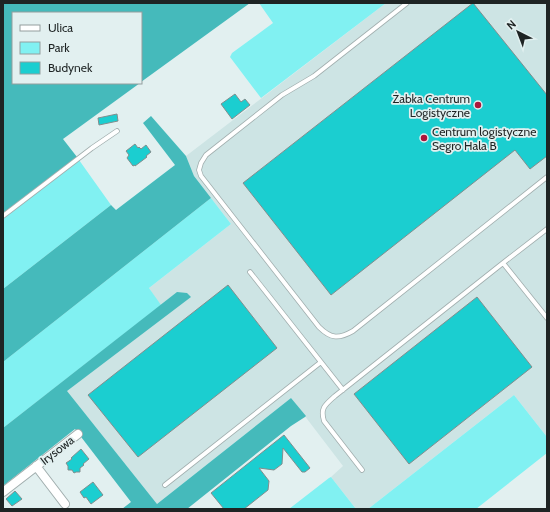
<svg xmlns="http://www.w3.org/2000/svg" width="550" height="512" font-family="Cabin,sans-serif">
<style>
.built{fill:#cde4e4}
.green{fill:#81f1f2}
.forest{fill:#45babb}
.building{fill:#1bced0;stroke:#818e8e}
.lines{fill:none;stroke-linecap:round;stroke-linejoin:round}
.lane-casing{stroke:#a1aeae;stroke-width:5.5}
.street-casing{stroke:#a1aeae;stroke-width:10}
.lane{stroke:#fff;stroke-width:4}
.street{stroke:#fff;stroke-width:8}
.poi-dot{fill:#ab163b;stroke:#e2f0f0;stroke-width:1.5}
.labels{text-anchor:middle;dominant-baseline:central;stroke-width:3.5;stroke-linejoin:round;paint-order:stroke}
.poi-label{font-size:12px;fill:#1e2424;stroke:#e2f0f0;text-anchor:end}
.street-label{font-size:12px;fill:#1e2424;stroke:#e2f0f0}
</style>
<rect width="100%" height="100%" fill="#e2f0f0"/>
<path class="built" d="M386,3H547V437L514,395L368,509H356L331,477L343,466L291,398L157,504L89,419L47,394L160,305L149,288L231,224L194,176L186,156Z"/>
<path class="green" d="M259,3H386L261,98L230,57L232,53L273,23Z
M79,160L111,205L3,289V219Z
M211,198L231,224L149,288L161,305L3,428V362Z
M514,395L547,437V453L476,509H368Z
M331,477L356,509H289L329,478Z"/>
<path class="forest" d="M3,3H250L141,82V13H13V83H140L63,139L77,157L3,214Z
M151,116L186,156L194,176L211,198L3,362V289L111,205L116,210L175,165L143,123Z
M177,292L187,293L191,297L67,391L157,504L291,398L306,416L305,417L291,426L187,509H122L131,502L75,429L3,486V428Z"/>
<path class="building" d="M473,3L547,95V156L530,169L515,150L331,295L243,183Z
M235,94L241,102L245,99L250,105L232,119L221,104Z
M117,114L118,121L99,125L98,118Z
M135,144L138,148L139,147L141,149L146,145L151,152L146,156L147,157L135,166V165L133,166L127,158L129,155L126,151Z
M228,285L277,348L138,457L88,395Z
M477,297L532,367L409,464L354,394Z
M284,435L310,468L305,472H302L283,448L282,464L274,470L259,468L269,481L268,490L244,509H224L211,493Z
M81,449L89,459L83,464L84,465L80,468V472H76L74,473L72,470H68V466L66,463L72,459L71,458Z
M93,482L103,495L91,504L86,497L84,498L80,492Z
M15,491L22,499L12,506L6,499Z"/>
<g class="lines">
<g class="lane-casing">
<path id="lane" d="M407,3L314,76L282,95L206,155L201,163L199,170L201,176L319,327C331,339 339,339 353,331L547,177
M3,216L92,148L117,131
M547,229L503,263L547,318
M250,272L343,390
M362,470L324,421C320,408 325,405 335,396L503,263
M165,485L321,362"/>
</g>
<g class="street-casing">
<path id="street" d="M36,466L65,504
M3,492L78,434"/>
</g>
<use href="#lane" class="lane"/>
<use href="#street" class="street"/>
</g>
<g class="poi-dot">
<circle cx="478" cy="105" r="4"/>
<circle cx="424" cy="138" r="4"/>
</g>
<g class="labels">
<g class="poi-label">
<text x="470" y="98">Żabka Centrum<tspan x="470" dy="14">Logistyczne</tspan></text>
<text x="432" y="131" text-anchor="start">Centrum logistyczne<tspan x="432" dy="14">Segro Hala B</tspan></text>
</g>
<g class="street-label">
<text transform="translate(57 450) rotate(-38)">Irysowa</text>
</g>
</g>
<rect width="550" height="512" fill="none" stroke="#1e2424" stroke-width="8"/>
<rect x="12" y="12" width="130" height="72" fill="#e2f0f0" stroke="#949e9e"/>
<rect x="20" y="25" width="20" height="6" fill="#ffffff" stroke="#949e9e"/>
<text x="48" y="32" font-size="12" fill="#1e2424">Ulica</text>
<rect x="20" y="42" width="20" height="12" fill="#81f1f2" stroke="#949e9e"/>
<text x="48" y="52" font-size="12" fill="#1e2424">Park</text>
<rect x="20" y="62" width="20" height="12" fill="#1bced0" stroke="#949e9e"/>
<text x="48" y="72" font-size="12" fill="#1e2424">Budynek</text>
<g transform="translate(518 32) rotate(318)" stroke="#e2f0f0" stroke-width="3" paint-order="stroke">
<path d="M0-3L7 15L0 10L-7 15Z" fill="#1e2424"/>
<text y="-6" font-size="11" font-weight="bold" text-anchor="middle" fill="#1e2424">N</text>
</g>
</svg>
